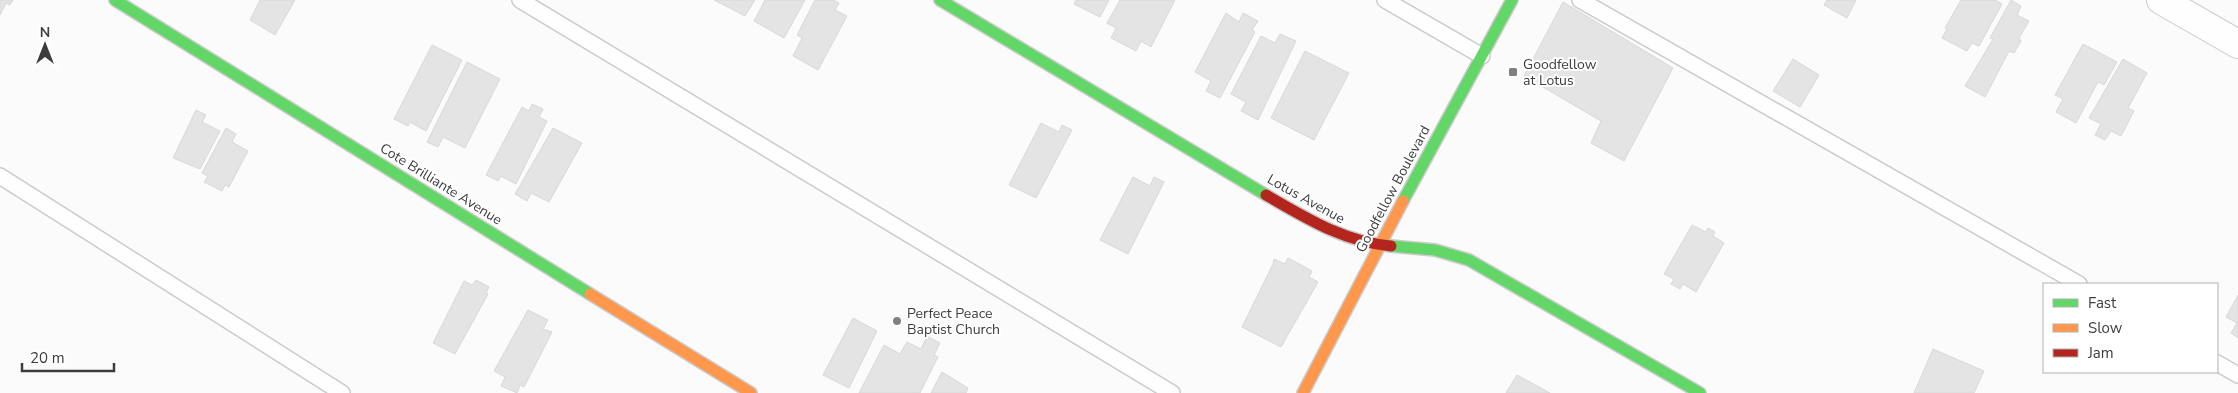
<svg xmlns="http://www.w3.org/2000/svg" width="2238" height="393" font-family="'Nunito Sans',sans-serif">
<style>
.building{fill:#e4e4e5;stroke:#d8d8d9}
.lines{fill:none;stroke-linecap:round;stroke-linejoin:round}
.lane-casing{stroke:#cbcbcc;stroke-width:18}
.street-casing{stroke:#cbcbcc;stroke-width:30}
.fast-casing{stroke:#cbcbcc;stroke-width:14}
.slow-casing{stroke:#cbcbcc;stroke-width:14}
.jam-casing{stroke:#cbcbcc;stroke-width:14}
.lane{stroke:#fefeff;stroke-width:15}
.street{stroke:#fefeff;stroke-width:28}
.fast{stroke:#63d668;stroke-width:11}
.slow{stroke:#ff974d;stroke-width:11}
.jam{stroke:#b3261e;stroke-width:11}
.poi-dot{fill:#7f8080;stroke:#fff;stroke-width:2}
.labels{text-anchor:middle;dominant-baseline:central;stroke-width:4;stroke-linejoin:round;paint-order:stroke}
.poi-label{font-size:14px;fill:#3c3d3e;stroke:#fff;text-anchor:start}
.street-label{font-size:14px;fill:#3c3d3e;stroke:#fff}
</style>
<rect width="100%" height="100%" fill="#fbfbfc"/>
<path class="building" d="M0,0H13L10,5L6,3L0,15Z
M260,0H295L275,35L250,20Z
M714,0H755L745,16Z
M765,0H805L784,38L754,21Z
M815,0H833L839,3L835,10L847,16L818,70L793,56L802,38L797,35Z
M1076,0H1109L1100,17L1074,4Z
M1120,0H1175L1151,47L1141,41L1136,51L1111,38L1116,28L1107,23Z
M1827,0H1856L1847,18L1824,5Z
M1961,0H1995L2002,4L1979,46L1972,43L1967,51L1942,38L1947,29L1945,28Z
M2011,0L2021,6L2017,15L2029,21L2019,38L2021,41L2014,53L2009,51L1985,97L1965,86L1993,39L1990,38Z
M1563,2L1673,68L1624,161L1591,143L1601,121L1524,76Z
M1226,13L1239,22L1243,13L1258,21L1252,30L1255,32L1220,98L1206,91L1211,81L1195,72Z
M1280,34L1296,41L1258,120L1241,111L1246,102L1231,94L1261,36L1275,43Z
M2083,44L2117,62L2104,85L2098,82L2076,123L2056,112L2063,99L2055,95Z
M432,45L462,60L426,131L410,122L408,126L394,119Z
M1305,51L1349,73L1314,140L1271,118Z
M1793,59L1819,75L1800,107L1773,91Z
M2123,59L2147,73L2128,108L2134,111L2121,136L2111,131L2105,140L2095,135L2101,124L2089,118Z
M467,62L500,79L465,148L443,137L438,147L427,142Z
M532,104L543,109L539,117L547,121L516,184L501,176L498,181L486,175L522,107L529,111Z
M196,110L206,115L202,122L220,131L200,169L173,158Z
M1041,123L1059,132L1062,125L1072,130L1036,198L1009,185Z
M226,128L236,134L232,142L248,151L229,187L225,185L222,191L204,182L208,176L202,173Z
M553,128L582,143L549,202L531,193L527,201L515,194Z
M1133,177L1150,186L1154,177L1164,182L1128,254L1100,240Z
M1692,225L1706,232L1708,228L1715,232L1713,236L1724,243L1696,292L1683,284L1680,289L1671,284L1674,279L1664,274Z
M1288,258L1312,271L1309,277L1318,282L1281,347L1242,327L1273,264L1274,259L1285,264Z
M476,280L489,287L486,293L488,294L455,354L433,343L464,281L472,285Z
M2238,295V338L2231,333L2237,323L2226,317Z
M528,310L548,320L543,329L552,332L524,387L520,385L517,393L501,386L505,377L494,371Z
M853,318L877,331L849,388L823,375Z
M927,336L940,343L934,355L938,357L920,393H859L884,345L900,354L907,342L921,349Z
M1933,349L1984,371L1974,393H1914Z
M942,372L968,388L966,393H931Z
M1517,375L1550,393H1506Z"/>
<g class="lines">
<g class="lane-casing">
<path id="lane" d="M520,0L1172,393
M1385,0L1482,56
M1580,0L2079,284
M0,176L342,393
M2217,363L2238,375"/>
</g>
<g class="street-casing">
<path id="street" d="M2161,0L2238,44"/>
</g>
<g class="fast-casing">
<path id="fast" d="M115,0L590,294
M940,0L1266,195
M1403,201L1512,0
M1391,246L1435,250L1469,260L1700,393"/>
</g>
<g class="slow-casing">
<path id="slow" d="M590,294L751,393
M1303,393L1403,201"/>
</g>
<g class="jam-casing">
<path id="jam" d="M1266,195C1306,218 1344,242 1391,246"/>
</g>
<use href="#lane" class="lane"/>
<use href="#street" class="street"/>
<use href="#fast" class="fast"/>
<use href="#slow" class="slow"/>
<use href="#jam" class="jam"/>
</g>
<g class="poi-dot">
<rect x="1508" y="67" width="10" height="10" rx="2.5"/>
<circle cx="897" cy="321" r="5"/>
</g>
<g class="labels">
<g class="poi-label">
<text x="1523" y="64">Goodfellow<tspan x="1523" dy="16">at Lotus</tspan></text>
<text x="907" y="313">Perfect Peace<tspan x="907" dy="16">Baptist Church</tspan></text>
</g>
<g class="street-label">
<text transform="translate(441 184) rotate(32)">Cote Brilliante Avenue</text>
<text transform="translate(1393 189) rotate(-62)">Goodfellow Boulevard</text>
<text transform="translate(1306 199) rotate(29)">Lotus Avenue</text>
</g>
</g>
<rect x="2043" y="283" width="175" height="90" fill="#ffffff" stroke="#b1b1b2"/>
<rect x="2053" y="299" width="25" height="8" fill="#63d668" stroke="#b1b1b2"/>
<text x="2088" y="308" font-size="15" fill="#3c3d3e">Fast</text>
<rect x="2053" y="324" width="25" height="8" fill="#ff974d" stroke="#b1b1b2"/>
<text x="2088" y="333" font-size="15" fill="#3c3d3e">Slow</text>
<rect x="2053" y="349" width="25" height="8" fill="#b3261e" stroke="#b1b1b2"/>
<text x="2088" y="358" font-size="15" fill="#3c3d3e">Jam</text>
<g transform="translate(45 45)" stroke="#ffffff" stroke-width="4" paint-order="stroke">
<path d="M0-4L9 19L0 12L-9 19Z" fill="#3c3d3e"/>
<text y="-8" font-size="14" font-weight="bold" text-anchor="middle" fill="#3c3d3e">N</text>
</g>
<path d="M22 363v8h92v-8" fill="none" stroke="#3c3d3e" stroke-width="2.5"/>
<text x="30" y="363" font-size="15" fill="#3c3d3e" stroke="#ffffff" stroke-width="4" paint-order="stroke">20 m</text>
</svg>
